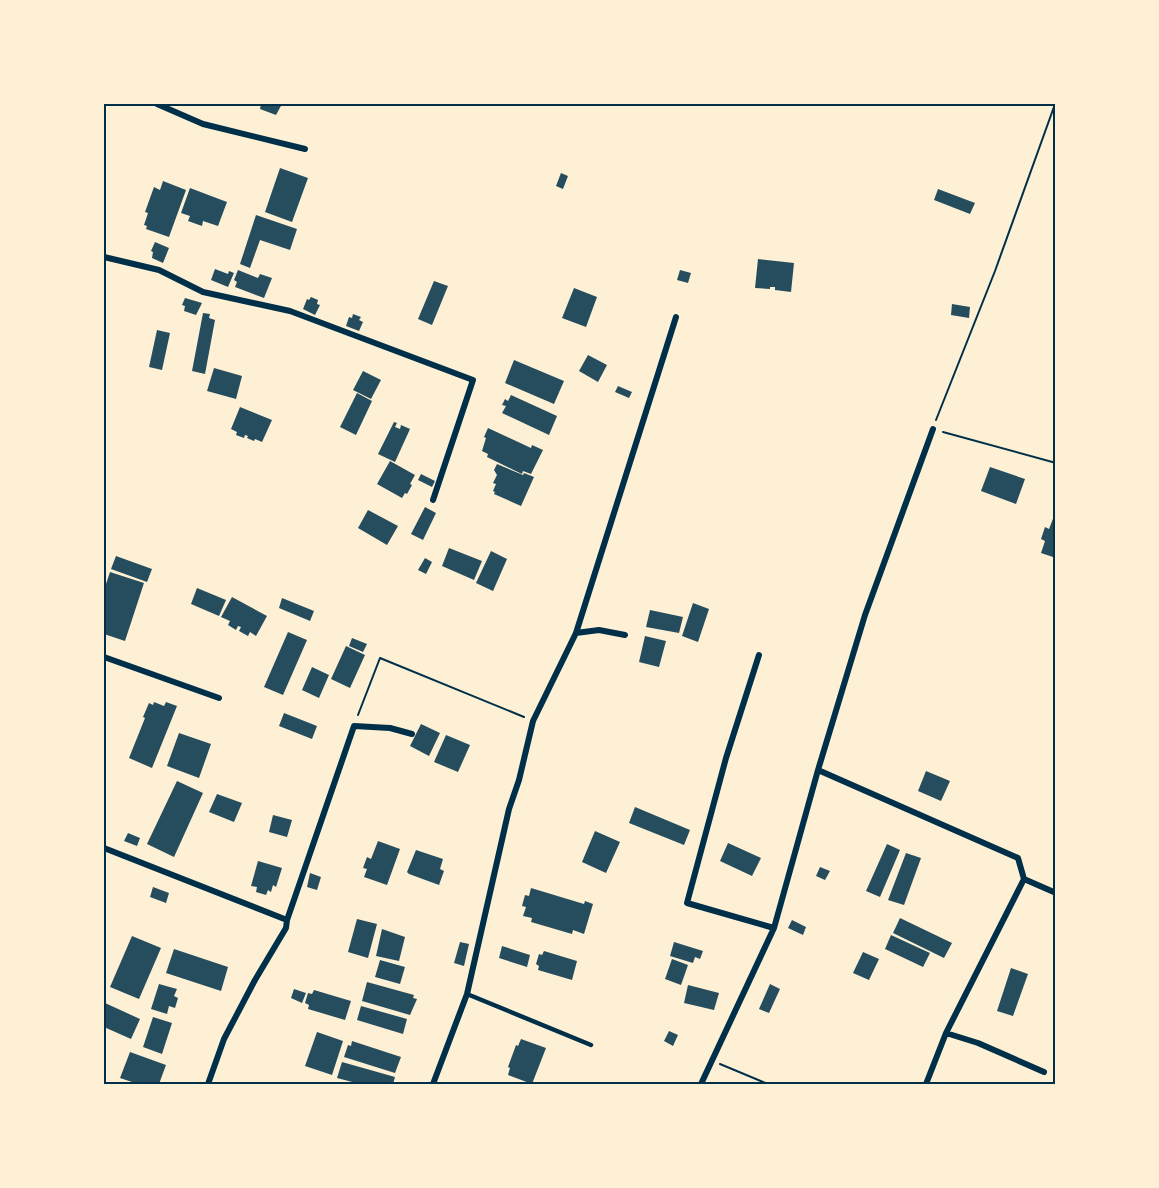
<svg xmlns="http://www.w3.org/2000/svg" width="1159" height="1188" font-family="'Exo 2',sans-serif">
<style>
.building{fill:#264d5e}
.lines{fill:none;stroke-linecap:round;stroke-linejoin:round}
.path{stroke:#003049;stroke-width:2}
.service{stroke:#003049;stroke-width:4.5}
.minor{stroke:#003049;stroke-width:6}
.neatline{fill:none;stroke:#003049;stroke-width:2}
</style>
<rect width="100%" height="100%" fill="#fdf0d5"/>
<path class="building" d="M261,104H282L276,115L260,109Z
M280,168L308,178L292,222L265,212Z
M561,173L568,176L563,189L556,186Z
M163,181L186,190L169,237L146,229L147,226L144,225L148,213L145,212L154,187L160,190Z
M190,188L227,202L218,226L203,221L202,226L188,221L190,216L181,213Z
M938,189L975,203L970,214L934,200Z
M256,215L297,229L290,250L260,240L250,268L240,264Z
M155,242L169,248L163,263L152,258L153,252L151,251Z
M758,259L794,263L791,292L775,290V287H770V289L755,288Z
M215,269L228,274L229,271L234,273L228,287L211,280Z
M238,270L258,278L260,274L272,278L264,298L235,287L237,282L234,280Z
M680,270L691,273L688,283L677,280Z
M434,281L448,286L432,325L418,319Z
M574,288L597,297L586,327L562,318Z
M311,297L318,300L317,304L320,305L315,315L303,309L307,299L309,300Z
M185,298L202,303L196,315L184,311L185,306L182,305Z
M952,304L970,307L969,318L951,315Z
M203,313L210,314L209,318L215,320L205,374L192,371Z
M353,314L361,317L359,320L363,322L359,331L346,326L349,317L352,318Z
M157,330L170,333L162,370L149,367Z
M588,355L607,365L598,382L579,371Z
M514,360L564,381L554,404L505,383Z
M214,368L242,376L236,399L207,391Z
M363,371L381,380L371,399L353,390Z
M618,386L632,392L629,398L615,392Z
M357,393L372,401L356,435L340,427Z
M511,395L557,416L549,435L502,413L506,406L502,405L505,399L508,401Z
M240,407L272,420L262,442L255,439L254,441L247,438L248,436L245,435L244,438L236,435L237,432L231,429Z
M394,422L397,423L395,427L400,429L401,425L410,429L395,462L378,454Z
M488,428L531,448L532,445L543,450L531,474L523,471L522,474L487,457L488,454L482,451L486,438L484,437Z
M390,461L415,475L410,484L412,485L407,494L405,493L402,498L377,484Z
M497,464L523,475L524,473L534,477L521,506L494,494L495,492L493,491L496,484L493,483L497,475L494,470Z
M990,467L1025,479L1016,504L981,491Z
M421,474L435,481L432,487L418,480Z
M425,507L436,513L423,540L411,534Z
M368,510L398,526L387,545L358,528Z
M1056,511V558L1041,553L1045,541L1041,539L1045,527L1049,529Z
M449,548L482,561L474,580L442,566Z
M491,551L507,559L493,591L476,583Z
M116,556L152,569L147,582L111,569Z
M425,558L432,562L426,574L418,570Z
M110,572L144,583L125,641L104,634V590Z
M197,588L226,600L219,616L191,604Z
M232,597L267,616L256,636L250,632L248,636L239,631L241,627L238,626L236,630L228,625L230,621L221,617Z
M282,598L314,611L310,621L279,608Z
M693,603L709,609L698,642L682,636Z
M650,610L683,617L679,633L646,627Z
M288,632L307,640L283,695L264,687Z
M645,636L666,641L659,667L639,662Z
M352,638L367,644L363,652L349,646Z
M346,646L365,655L350,688L331,679Z
M312,667L329,675L319,698L302,690Z
M154,702L164,706L166,702L177,706L152,768L129,758L145,718L143,717L149,703L153,705Z
M284,713L317,726L312,739L279,726Z
M421,724L440,733L429,756L410,746Z
M179,733L211,744L199,778L167,766Z
M446,735L470,745L458,772L434,762Z
M926,771L950,781L941,801L918,791Z
M177,781L203,793L174,857L147,844Z
M217,794L242,803L234,822L209,812Z
M635,807L690,830L684,845L629,823Z
M273,815L292,820L287,837L269,832Z
M595,831L620,842L606,873L582,862Z
M128,833L140,838L137,846L124,841Z
M378,841L400,849L387,885L364,877L367,869L363,868L367,857L371,859Z
M728,843L761,858L752,876L720,861Z
M887,844L900,850L880,897L866,891Z
M416,850L443,859L440,869L444,871L439,885L409,874L407,872Z
M906,853L921,858L904,905L888,900Z
M258,861L282,868L276,887L273,885L271,892L268,890L266,895L256,892L257,887L251,886Z
M820,867L830,871L825,880L816,876Z
M310,873L321,877L317,890L307,887Z
M153,887L169,893L166,903L150,897Z
M531,888L584,904L585,901L593,904L584,934L573,930L572,934L531,922L532,918L523,916L526,907L522,906L525,895L529,896Z
M900,918L952,943L944,958L893,933Z
M357,919L377,924L368,958L348,952Z
M792,920L806,927L803,935L788,928Z
M382,929L405,937L399,961L376,956Z
M891,935L930,953L923,967L885,949Z
M132,936L161,948L139,999L110,987Z
M460,942L469,944L464,966L454,963Z
M674,942L703,951L700,959L695,957L693,963L670,956Z
M502,946L530,955L527,967L499,958Z
M174,949L228,967L221,991L166,973Z
M544,951L577,961L572,980L538,970L539,966L536,964L539,954L542,955Z
M863,952L879,959L869,980L853,973Z
M672,959L688,965L681,985L665,979Z
M380,960L405,967L400,984L375,977Z
M1011,968L1028,974L1013,1016L997,1011Z
M367,982L414,995L413,998L417,999L410,1015L362,1001Z
M159,984L177,989L174,996L178,998L175,1008L169,1006L167,1014L151,1009Z
M770,984L780,989L769,1013L759,1009Z
M688,985L719,993L714,1010L684,1003Z
M294,989L306,993L302,1003L291,998Z
M314,990L351,1001L345,1020L308,1009L309,1005L305,1003L308,993L312,994Z
M105,1003L140,1019L131,1039L104,1027Z
M361,1006L407,1019L403,1034L357,1020Z
M153,1017L172,1023L162,1054L143,1047Z
M669,1031L678,1035L673,1046L664,1041Z
M317,1032L343,1041L332,1075L305,1066Z
M521,1039L546,1048L532,1084L508,1075L510,1068L508,1067L516,1045L518,1046Z
M352,1041L401,1057L395,1073L344,1057L348,1045L351,1046Z
M130,1052L166,1065L159,1084H138L120,1078Z
M342,1062L395,1077L393,1084H360L337,1078Z"/>
<g class="lines">
<path class="path" d="M936,420L995,271L1055,104
M943,432L1056,463
M358,715L380,658L524,717
M720,1064L768,1084"/>
<path class="service" d="M467,994L591,1045"/>
<path class="minor" d="M157,104L203,124L305,149
M104,257L159,270L203,292L290,311L473,380L433,500
M933,429L865,615L818,770L1018,858L1024,879
M576,633L676,317
M759,655L726,758L687,903L774,928
M104,657L219,698
M104,848L287,920L286,928L255,980L224,1039L208,1084
M287,920L354,726L390,728L412,734
M946,1033L978,1043L1044,1072
M433,1084L467,994L509,809L519,780L533,721L576,633L599,630L625,635
M701,1084L774,928L818,770
M926,1084L946,1033L1024,879L1056,893"/>
</g>
<rect width="1159" height="1188" fill="none" stroke="#fdf0d5" stroke-width="210"/>
<rect x="105" y="105" width="949" height="978" class="neatline"/>
</svg>
